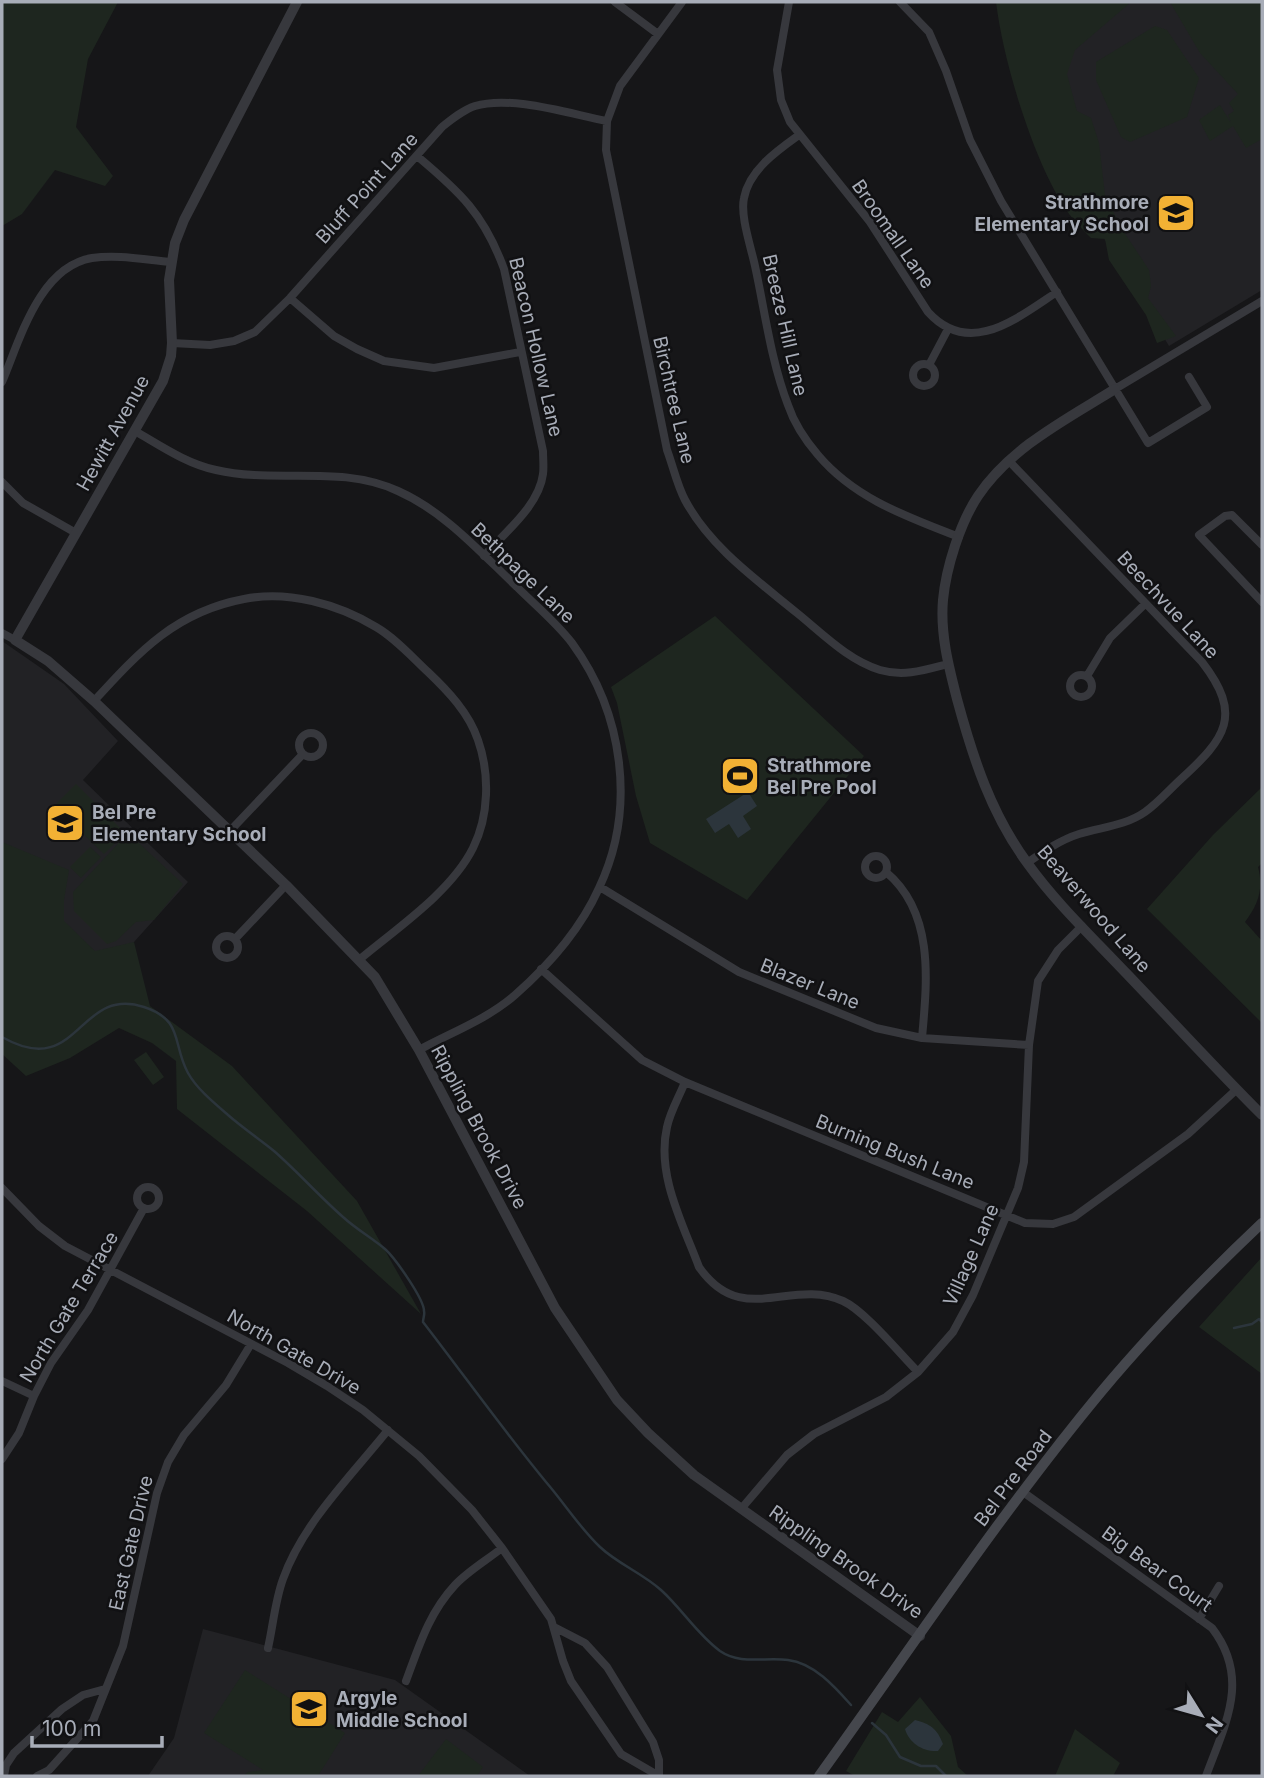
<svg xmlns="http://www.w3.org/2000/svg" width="1264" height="1778" font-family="Inter,sans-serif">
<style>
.built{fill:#222225}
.green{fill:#1e261f}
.water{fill:#2c353c}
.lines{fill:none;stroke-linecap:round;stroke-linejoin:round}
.stream{stroke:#2c353c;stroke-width:2.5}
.minor{stroke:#37383d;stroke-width:8}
.tertiary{stroke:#37383d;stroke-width:10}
.secondary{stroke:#45474d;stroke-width:10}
.labels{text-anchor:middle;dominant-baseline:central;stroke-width:5;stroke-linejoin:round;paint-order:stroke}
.street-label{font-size:19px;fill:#a8adb8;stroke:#111113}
.poi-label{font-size:19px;font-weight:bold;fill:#a8adb8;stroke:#111113;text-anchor:start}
</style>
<rect width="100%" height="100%" fill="#161618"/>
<path class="built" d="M1085,2H1178L1262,89V290L1169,346L1043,137Z
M2,641L64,684L118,741L83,780L188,882L134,942L106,961L2,872Z
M203,1629L395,1680L530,1776H148L174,1738Z"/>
<path class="green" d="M2,2H118L88,59L76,127L113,176L105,186L55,170L22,214L2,226Z
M996,2H1131L1075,50L1067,74L1077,111L1091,118L1099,143L1105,195L1122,229L1149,270L1151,286L1148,298L1176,336L1157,343L1146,315L1109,260L1105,239L1091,238C1081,228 1070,217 1063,205C1032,155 1003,61 996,2Z
M1170,2H1262V139L1246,148L1233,126L1210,141L1199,120L1220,105L1231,123L1228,115L1234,111L1229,103L1238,94L1200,53Z
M1155,26L1167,30L1199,78L1187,117L1130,142L1121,137L1096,80V62Z
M715,616L864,756L747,900L650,843L636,796L617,703L611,687Z
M76,784L125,833L104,854L54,806Z
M1262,787V863L1258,867C1264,889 1258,905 1245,922L1262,941V1023L1147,909L1213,835Z
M128,833L183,884L154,920L136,922L116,941L107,944L74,911L73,892Z
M2,842L69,870L64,900V921L95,951L134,942L150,1006L232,1066L357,1201L421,1314L307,1211L177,1109L176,1061L152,1043L119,1028L70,1058L26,1076L2,1054Z
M90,847L101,857L81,878L70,867Z
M146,1052L164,1077L153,1085L134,1060Z
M1262,1257V1374L1199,1327Z
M245,1670L345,1733L318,1776H243L248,1772L263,1770L204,1733Z
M920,1697L951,1736L958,1767L968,1776H855L846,1771L882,1712L898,1722Z
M1075,1729L1120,1763L1113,1776H1055Z
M446,1739L483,1767L477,1776H418Z"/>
<path class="water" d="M748,792L757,806L743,816L751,829L738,838L729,824L715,833L706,819Z
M915,1720C930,1724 937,1728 943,1744L938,1751C923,1752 909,1743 905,1729Z"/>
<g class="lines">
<path class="stream" d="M2,1037C79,1081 78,985 144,1007C184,1020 172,1044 188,1073C197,1089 214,1103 228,1115C243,1128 259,1139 274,1151C298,1172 319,1196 343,1217C356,1229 372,1238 385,1249C395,1258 424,1299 424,1311C425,1315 423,1318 423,1322C464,1375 503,1430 546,1482C565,1504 579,1527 600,1547C618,1564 642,1573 661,1590C682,1609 697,1634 720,1651C740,1665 765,1657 788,1660C814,1663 835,1687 851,1705
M1234,1328L1252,1324L1259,1319L1262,1322
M872,1723L886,1735L900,1757L921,1766H936L946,1776"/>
<path class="minor" d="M615,2L658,34
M682,2L620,86L607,121L606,150L667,450C673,466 677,485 685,500C710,547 757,580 797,613C823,634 848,660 880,670C904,677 925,670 948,664
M789,2L777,70L781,100L790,122L870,222L928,312C970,358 1017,318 1057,292
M900,2L929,32L946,71L970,140L1001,201L1148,443L1207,407L1189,377
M799,135C778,150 749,170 744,198C740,216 751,247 755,266C765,312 771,361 788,405C794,423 806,441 818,455C855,499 908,517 959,537
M417,156C460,192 484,214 504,269L543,451C543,459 544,467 543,474C539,506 504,533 484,556
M290,298L334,336L357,349L384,361L434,368L520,352
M172,343L210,345L234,341L255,332L290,298L442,127C452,119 463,110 475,106C511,95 570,114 607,121
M913 375a11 11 0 1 1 22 0a11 11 0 1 1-22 0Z
M929,365L948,329
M2,382C20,340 39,267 92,258C118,254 146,260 172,262
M1115,389L1262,301
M135,431C161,446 187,464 216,470C276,484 340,464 398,491C445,512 480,552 517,587C535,605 556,622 572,643C623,713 637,808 599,888C581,928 548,966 515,995C488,1019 450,1033 419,1050
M1009,461L1202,662C1243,715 1226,738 1181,779C1169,790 1158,803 1145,812C1125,826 1101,827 1079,834C1060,840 1043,852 1027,863
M2,482L23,503L76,533
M1262,545L1232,515L1225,516L1199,535L1262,602
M2,633L15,640
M1070 686a11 11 0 1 1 22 0a11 11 0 1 1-22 0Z
M1087,676L1110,638L1145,604
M94,701C139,652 175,612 244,599C288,590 338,604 376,627C395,638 412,657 428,672C448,691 469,713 478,740C490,774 489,816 473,848C451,892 397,928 360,959
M299 745a12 12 0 1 1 24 0a12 12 0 1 1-24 0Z
M229,832L303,754
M865 867a11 11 0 1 1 22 0a11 11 0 1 1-22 0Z
M886,872C935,913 927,982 922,1038
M600,887L739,972L876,1028L922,1038L1029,1045
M216 947a11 11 0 1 1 22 0a11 11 0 1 1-22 0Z
M235,939L286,885
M541,969L642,1060L685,1082L1025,1223L1053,1224L1074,1217L1188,1134L1236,1090
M685,1082C679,1097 670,1112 667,1127C656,1175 683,1224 699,1267C742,1329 791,1277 843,1301C865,1311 900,1354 918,1372
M137 1198a11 11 0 1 1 22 0a11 11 0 1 1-22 0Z
M2,1188L39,1226L65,1246L288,1363L327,1386L363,1410L419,1456L472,1510L502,1548L551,1619L563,1661L571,1681L621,1754L659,1776
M2,1381L34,1396
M2,1459L19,1433L34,1396L51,1363L88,1310L144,1208
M1023,1492L1212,1628C1251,1679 1225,1724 1206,1776
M741,1509L787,1455L814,1434L886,1397L918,1372L953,1332L973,1295L1018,1188L1024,1162L1029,1045L1038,981L1058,950L1082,926
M1199,1619L1219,1586
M554,1627L585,1643L607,1667L653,1742L659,1760V1776
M268,1648C273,1626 275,1601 283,1579C303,1523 351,1476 388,1430
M406,1681C419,1646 429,1613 455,1585C468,1571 487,1560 502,1548
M4,1776L6,1765L14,1753L62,1709L83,1695L105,1689
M37,1776L49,1770L93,1721L123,1646L157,1493L168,1462L184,1435L226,1385L251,1344"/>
<path class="tertiary" d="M297,2L184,220L175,243L169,280L172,343L171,356L163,381L15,640L48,661L94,701L286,885L375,977L419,1050L555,1308L617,1400L648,1433L694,1475L920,1636
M1115,389C1067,419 1011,447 978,496C960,523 946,568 943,600C940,634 949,668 957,699C973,758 991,814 1028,864C1056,903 1093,938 1127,974C1172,1021 1216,1069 1262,1115"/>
<path class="secondary" d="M819,1776C912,1647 1000,1514 1101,1392C1151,1332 1206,1276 1262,1223"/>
</g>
<defs>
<g id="school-square" transform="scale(2.0125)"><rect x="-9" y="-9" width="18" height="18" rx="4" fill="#f2b134" stroke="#111113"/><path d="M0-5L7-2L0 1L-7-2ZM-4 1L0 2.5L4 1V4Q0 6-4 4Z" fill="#111"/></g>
<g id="stadium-square" transform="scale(2.0125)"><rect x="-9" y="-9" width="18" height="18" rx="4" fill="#f2b134" stroke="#111113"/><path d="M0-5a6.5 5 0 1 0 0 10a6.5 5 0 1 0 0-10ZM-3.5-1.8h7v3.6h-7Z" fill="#111"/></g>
</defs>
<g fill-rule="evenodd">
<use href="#school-square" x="1176" y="213"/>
<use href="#stadium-square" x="740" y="776"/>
<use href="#school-square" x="65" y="823"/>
<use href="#school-square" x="309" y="1709"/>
</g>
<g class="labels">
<g class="street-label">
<text transform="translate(367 188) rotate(-48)">Bluff Point Lane</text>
<text transform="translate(893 234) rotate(55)">Broomall Lane</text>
<text transform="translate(785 325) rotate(77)">Breeze Hill Lane</text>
<text transform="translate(536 347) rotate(77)">Beacon Hollow Lane</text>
<text transform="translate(674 400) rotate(77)">Birchtree Lane</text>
<text transform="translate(113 433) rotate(-61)">Hewitt Avenue</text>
<text transform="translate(523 573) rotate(44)">Bethpage Lane</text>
<text transform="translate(1168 605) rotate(47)">Beechvue Lane</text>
<text transform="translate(1094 909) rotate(49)">Beaverwood Lane</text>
<text transform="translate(810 984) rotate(22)">Blazer Lane</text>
<text transform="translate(479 1127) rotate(62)">Rippling Brook Drive</text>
<text transform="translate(895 1152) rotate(22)">Burning Bush Lane</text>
<text transform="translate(971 1255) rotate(-66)">Village Lane</text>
<text transform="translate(69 1307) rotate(-59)">North Gate Terrace</text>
<text transform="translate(294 1352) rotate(30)">North Gate Drive</text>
<text transform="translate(1013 1478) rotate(-53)">Bel Pre Road</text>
<text transform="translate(131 1543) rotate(-77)">East Gate Drive</text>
<text transform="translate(846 1562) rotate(35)">Rippling Brook Drive</text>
<text transform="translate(1157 1569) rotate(36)">Big Bear Court</text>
</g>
<g class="poi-label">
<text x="1149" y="202" text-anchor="end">Strathmore<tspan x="1149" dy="22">Elementary School</tspan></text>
<text x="767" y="765">Strathmore<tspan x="767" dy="22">Bel Pre Pool</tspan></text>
<text x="92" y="812">Bel Pre<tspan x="92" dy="22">Elementary School</tspan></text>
<text x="336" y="1698">Argyle<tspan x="336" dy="22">Middle School</tspan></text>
</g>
</g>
<rect width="1264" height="1778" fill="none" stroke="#a8adb8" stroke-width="7"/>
<g transform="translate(1201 1715) rotate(127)" stroke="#111113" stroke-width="5" paint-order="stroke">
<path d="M0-5L12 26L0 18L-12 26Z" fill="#a8adb8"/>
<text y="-10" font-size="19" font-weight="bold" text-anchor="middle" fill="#a8adb8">N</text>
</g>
<path d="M32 1736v10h130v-10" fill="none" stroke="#a8adb8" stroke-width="3.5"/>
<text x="42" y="1736" font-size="21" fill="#a8adb8" stroke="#111113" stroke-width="5" paint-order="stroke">100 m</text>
</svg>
